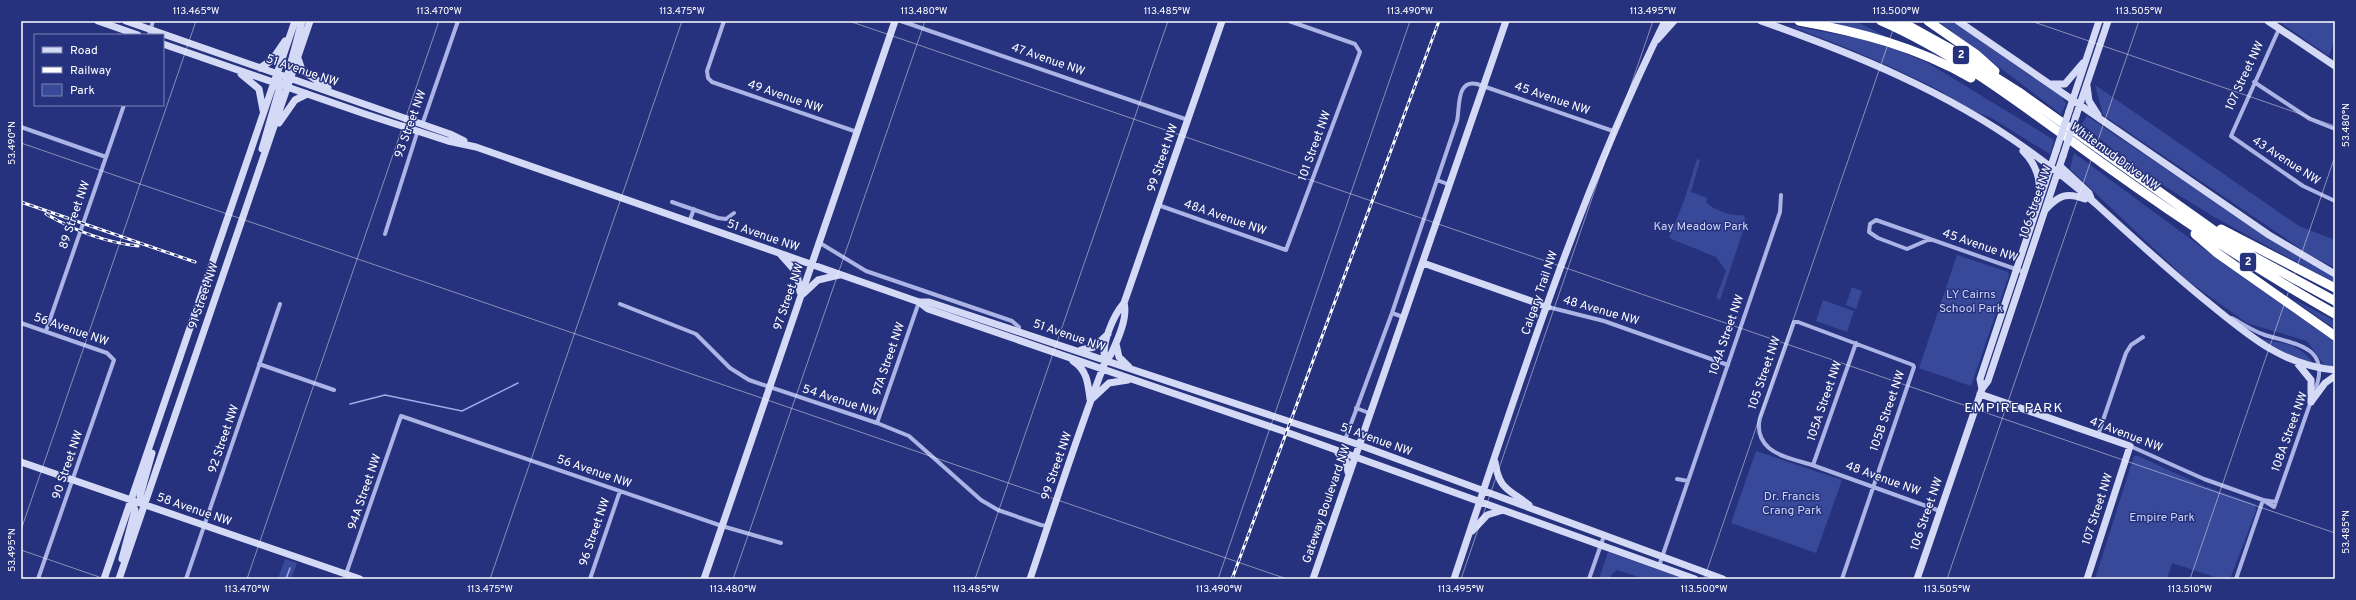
<svg xmlns="http://www.w3.org/2000/svg" width="2356" height="600" font-family="Overpass,sans-serif">
<style>
.green{fill:#39499a}
.lines{fill:none;stroke-linecap:round;stroke-linejoin:round}
.stream{stroke:#9fabe6;stroke-width:1.5}
.street{stroke:#abb4e5;stroke-width:4}
.secondary{stroke:#d4d9f5;stroke-width:7}
.highway{stroke:#fff;stroke-width:9}
.rail-casing{stroke:#fff;stroke-width:3}
.rail{stroke:#26327d;stroke-width:1.5;stroke-dasharray:4.5;stroke-linecap:butt}
.secondary-bridge{stroke:#d4d9f5;stroke-width:7}
.ticks{fill:none;stroke:#fff;stroke-width:1;stroke-opacity:0.45}
.labels{text-anchor:middle;dominant-baseline:central;stroke-width:3;stroke-linejoin:round;paint-order:stroke}
.shield{fill:#26327d;stroke:#bec2d8;stroke-width:1}
.shield-label{font-size:11px;font-weight:bold;fill:#fff}
.street-label{font-size:12px;fill:#fff;stroke:#26327d}
.park-label{font-size:12px;fill:#cdd4f4;stroke:#26327d}
.quarter-label{font-size:14px;letter-spacing:1px;fill:#fff;stroke:#26327d}
.neatline{fill:none;stroke:#fff;stroke-width:1.5}
.ticks-label{font-size:10px;text-anchor:middle;fill:#fff}
</style>
<rect width="100%" height="100%" fill="#26327d"/>
<path class="green" d="M1811,21H1855L1887,37Z
M1938,21H1952L2061,96L2066,104L2061,114Z
M2278,21H2335V38L2329,56Z
M1787,25L1878,42L1928,63L2054,140L2050,154L1990,117C1966,110 1947,93 1925,83C1880,61 1834,42 1787,25Z
M2095,85L2299,226L2335,240V268L2310,255L2103,115Z
M2087,116L2269,238L2335,278V283L2214,217L2137,169L2082,124Z
M2074,153L2215,257L2335,342V367L2324,365L2307,341L2247,323L2188,281L2070,169Z
M1697,159L1700,160L1691,192L1707,198L1706,202C1712,210 1734,217 1744,215L1746,222L1720,300L1716,298L1726,271L1716,257L1669,238L1685,198Z
M1957,255L2008,272L2009,275L1971,386L1919,368Z
M1852,287L1862,291L1856,309L1846,305Z
M2291,298L2335,321V329Z
M1823,300L1854,311L1847,332L1816,321Z
M2261,339C2285,344 2299,343 2314,364L2291,356Z
M1756,451L1842,480L1816,553L1731,523Z
M2134,456H2138L2199,484L2255,504L2256,511L2230,579H2221L2172,563L2167,579H2095Z
M1608,552L1684,579H1645L1617,570L1612,574L1610,579H1599Z
M285,559L297,563L291,579H278Z"/>
<g class="lines">
<path class="stream" d="M350,404L385,395L462,411L518,383
M286,579L290,568"/>
<path class="street" d="M724,21L707,71L708,78L712,82L857,132
M901,21L1188,120
M2279,29L2231,136L2303,186L2335,201
M149,35L153,21
M2254,82L2310,119L2335,129
M422,125L458,21
M21,127L106,157
M1437,180L1450,185
M672,202L718,218L726,219L734,213
M1158,205L1286,250L1360,52L1355,44L1289,21
M689,222L694,209
M385,234L418,130
M1930,239L1907,249L1878,238L1869,232L1870,224L1876,220L2024,272
M820,243L866,271L1012,321L1019,327V332
M620,304L696,334L730,368L749,380L877,423L909,436L981,500L998,510L1041,525L1048,526
M1548,307L1604,321L1728,365
M1392,313L1403,317
M2232,318C2243,324 2253,331 2265,335C2298,345 2333,347 2314,393
M21,323L107,353L114,360L38,579
M46,331L124,105
M259,364L334,390
M1356,408L1369,413
M877,423L919,302
M2098,435L2126,353L2131,345L2143,337
M1345,440L1392,313L1457,121C1460,108 1456,79 1477,84L1613,131
M2130,446L2204,479L2263,500L2276,502
M1813,465L1856,343
M1677,479L1688,481
M2263,500L2274,507L2311,401
M1659,566L1780,212L1781,195
M346,574L401,416L722,526L781,543
M186,579L280,304
M590,579L620,491
M1589,579L1604,536
M1842,579L1914,367L1913,365L1798,322H1794L1760,418C1757,430 1760,440 1769,448C1781,458 1801,461 1815,466C1857,481 1898,496 1940,511
M2236,579L2263,500"/>
<path class="secondary" d="M98,21L138,35
M126,21L450,134L464,141
M1761,21C1854,54 1944,90 2025,148C2049,165 2073,184 2095,203C2131,236 2167,269 2205,300C2246,333 2280,365 2335,370
M1958,21L2269,235L2335,274
M2268,21L2335,66
M1657,40L1674,21
M163,44L365,114L448,141L476,147L919,302H929L1354,443L1723,579
M298,58L302,70L328,88
M260,68L272,60L285,41
M241,74L259,89L263,110
M286,81L302,21
M2052,84H2065L2083,63
M2087,86L2089,101L2098,115
M2069,111L2099,21
M2076,116L2108,21
M279,123L295,100L307,94
M262,149L279,90V80
M2023,151C2035,163 2041,176 2039,194
M2060,166L2089,193L2091,198
M2046,209C2059,195 2067,192 2085,199
M781,255L797,273L800,292
M1423,263L1548,307
M803,294L818,280L839,275
M919,302L928,309L1286,432L1695,579
M1116,344L1119,357L1129,367
M1081,350L1094,347L1108,334
M1105,360C1101,344 1113,316 1124,303L1222,21
M1073,361C1087,370 1088,383 1090,399
M2298,364L2311,380V402
M1982,389L1980,379L2056,151
M1980,394L2130,446L2087,579
M1093,398L1109,383L1128,380
M2311,402L2325,383L2335,376
M1338,453L1346,461L1348,472
M21,462L360,579
M1495,462C1499,490 1509,489 1529,505
M144,505L140,496L152,453
M1472,531L1487,515L1500,511
M122,559L135,510L131,500
M104,579L295,21
M119,579L310,21
M704,579L895,21
M1030,579C1054,508 1077,435 1104,365C1106,360 1110,357 1112,352C1118,339 1128,317 1124,303
M1313,579L1506,21
M1454,579C1517,390 1577,199 1665,21
M1917,579L1982,389L1988,381L2063,156"/>
<path class="highway" d="M1799,21C1860,32 1917,47 1971,78
M1881,21C1961,56 2031,112 2102,163C2177,217 2254,268 2335,314
M1900,21L1956,52L2019,92L2212,229L2256,258L2335,301
M1928,21L1977,55L1995,71
M2221,229L2335,288
M2195,234L2217,253L2335,336"/>
<g class="rail-casing">
<path id="rail" d="M21,202L195,262
M46,214C75,231 104,242 138,246
M1232,579L1439,21"/>
</g>
<use href="#rail" class="rail"/>
<path class="secondary-bridge" d="M2056,151L2069,111
M2063,156L2076,116"/>
</g>
<path class="ticks" d="M849,21L2335,533M2031,21L2335,126M21,143L1287,579M21,530L196,21M21,550L105,579M247,579L439,21M490,579L682,21M733,579L925,21M975,579L1168,21M1218,579L1410,21M1461,579L1653,21M1704,579L1896,21M1947,579L2139,21M2190,579L2335,156"/>
<g class="labels">
<g class="shield">
<rect x="1953" y="46" width="16" height="18" rx="3"/>
<rect x="2240" y="253" width="16" height="18" rx="3"/>
</g>
<g class="shield-label">
<text x="1961" y="55">2</text>
<text x="2248" y="262">2</text>
</g>
<g class="street-label">
<text transform="translate(1048 60) rotate(19)">47 Avenue NW</text>
<text transform="translate(302 71) rotate(19)">51 Avenue NW</text>
<text transform="translate(2245 76) rotate(-65)">107 Street NW</text>
<text transform="translate(785 97) rotate(19)">49 Avenue NW</text>
<text transform="translate(1552 99) rotate(19)">45 Avenue NW</text>
<text transform="translate(411 124) rotate(-70)">93 Street NW</text>
<text transform="translate(1315 146) rotate(-70)">101 Street NW</text>
<text transform="translate(2115 157) rotate(36)">Whitemud Drive NW</text>
<text transform="translate(1163 158) rotate(-71)">99 Street NW</text>
<text transform="translate(2286 161) rotate(33)">43 Avenue NW</text>
<text transform="translate(2036 202) rotate(-71)">106 Street NW</text>
<text transform="translate(75 215) rotate(-71)">89 Street NW</text>
<text transform="translate(1225 218) rotate(19)">48A Avenue NW</text>
<text transform="translate(763 236) rotate(19)">51 Avenue NW</text>
<text transform="translate(1980 246) rotate(19)">45 Avenue NW</text>
<text transform="translate(1540 293) rotate(-71)">Calgary Trail NW</text>
<text transform="translate(204 296) rotate(-71)">91 Street NW</text>
<text transform="translate(789 297) rotate(-71)">97 Street NW</text>
<text transform="translate(1601 311) rotate(16)">48 Avenue NW</text>
<text transform="translate(71 330) rotate(19)">56 Avenue NW</text>
<text transform="translate(1727 335) rotate(-71)">104A Street NW</text>
<text transform="translate(1069 336) rotate(19)">51 Avenue NW</text>
<text transform="translate(889 359) rotate(-71)">97A Street NW</text>
<text transform="translate(1765 373) rotate(-71)">105 Street NW</text>
<text transform="translate(840 401) rotate(18)">54 Avenue NW</text>
<text transform="translate(1825 401) rotate(-71)">105A Street NW</text>
<text transform="translate(1888 411) rotate(-71)">105B Street NW</text>
<text transform="translate(2290 432) rotate(-70)">108A Street NW</text>
<text transform="translate(2126 435) rotate(21)">47 Avenue NW</text>
<text transform="translate(224 439) rotate(-71)">92 Street NW</text>
<text transform="translate(1376 440) rotate(20)">51 Avenue NW</text>
<text transform="translate(68 465) rotate(-71)">90 Street NW</text>
<text transform="translate(1057 466) rotate(-71)">99 Street NW</text>
<text transform="translate(594 472) rotate(19)">56 Avenue NW</text>
<text transform="translate(1883 479) rotate(20)">48 Avenue NW</text>
<text transform="translate(365 492) rotate(-71)">94A Street NW</text>
<text transform="translate(1327 504) rotate(-71)">Gateway Boulevard NW</text>
<text transform="translate(2098 509) rotate(-72)">107 Street NW</text>
<text transform="translate(194 510) rotate(19)">58 Avenue NW</text>
<text transform="translate(1927 514) rotate(-71)">106 Street NW</text>
<text transform="translate(595 532) rotate(-71)">96 Street NW</text>
</g>
<g class="park-label">
<text x="1701" y="227">Kay Meadow Park</text>
<text x="1971" y="295">LY Cairns<tspan x="1971" dy="14">School Park</tspan></text>
<text x="1792" y="497">Dr. Francis<tspan x="1792" dy="14">Crang Park</tspan></text>
<text x="2162" y="518">Empire Park</text>
</g>
<g class="quarter-label">
<text x="2014" y="408">EMPIRE PARK</text>
</g>
</g>
<rect width="2356" height="600" fill="none" stroke="#26327d" stroke-width="44"/>
<rect x="34" y="34" width="130" height="72" fill="#26327d" stroke="#7d84b1"/>
<rect x="42" y="47" width="20" height="6" fill="#d4d9f5" stroke="#7d84b1"/>
<text x="70" y="54" font-size="12" fill="#ffffff">Road</text>
<rect x="42" y="67" width="20" height="6" fill="#ffffff" stroke="#7d84b1"/>
<text x="70" y="74" font-size="12" fill="#ffffff">Railway</text>
<rect x="42" y="84" width="20" height="12" fill="#39499a" stroke="#7d84b1"/>
<text x="70" y="94" font-size="12" fill="#ffffff">Park</text>
<rect x="22" y="22" width="2312" height="556" class="neatline"/>
<g class="ticks-label">
<text x="196" y="14">113.465°W</text>
<text x="439" y="14">113.470°W</text>
<text x="682" y="14">113.475°W</text>
<text x="924" y="14">113.480°W</text>
<text x="1167" y="14">113.485°W</text>
<text x="1410" y="14">113.490°W</text>
<text x="1653" y="14">113.495°W</text>
<text x="1896" y="14">113.500°W</text>
<text x="2139" y="14">113.505°W</text>
<text transform="translate(2345 125) rotate(-90)" y="4">53.480°N</text>
<text transform="translate(11 143) rotate(-90)" y="4">53.490°N</text>
<text transform="translate(2345 532) rotate(-90)" y="4">53.485°N</text>
<text transform="translate(11 550) rotate(-90)" y="4">53.495°N</text>
<text x="247" y="592">113.470°W</text>
<text x="490" y="592">113.475°W</text>
<text x="733" y="592">113.480°W</text>
<text x="976" y="592">113.485°W</text>
<text x="1219" y="592">113.490°W</text>
<text x="1461" y="592">113.495°W</text>
<text x="1704" y="592">113.500°W</text>
<text x="1947" y="592">113.505°W</text>
<text x="2190" y="592">113.510°W</text>
</g>
</svg>
